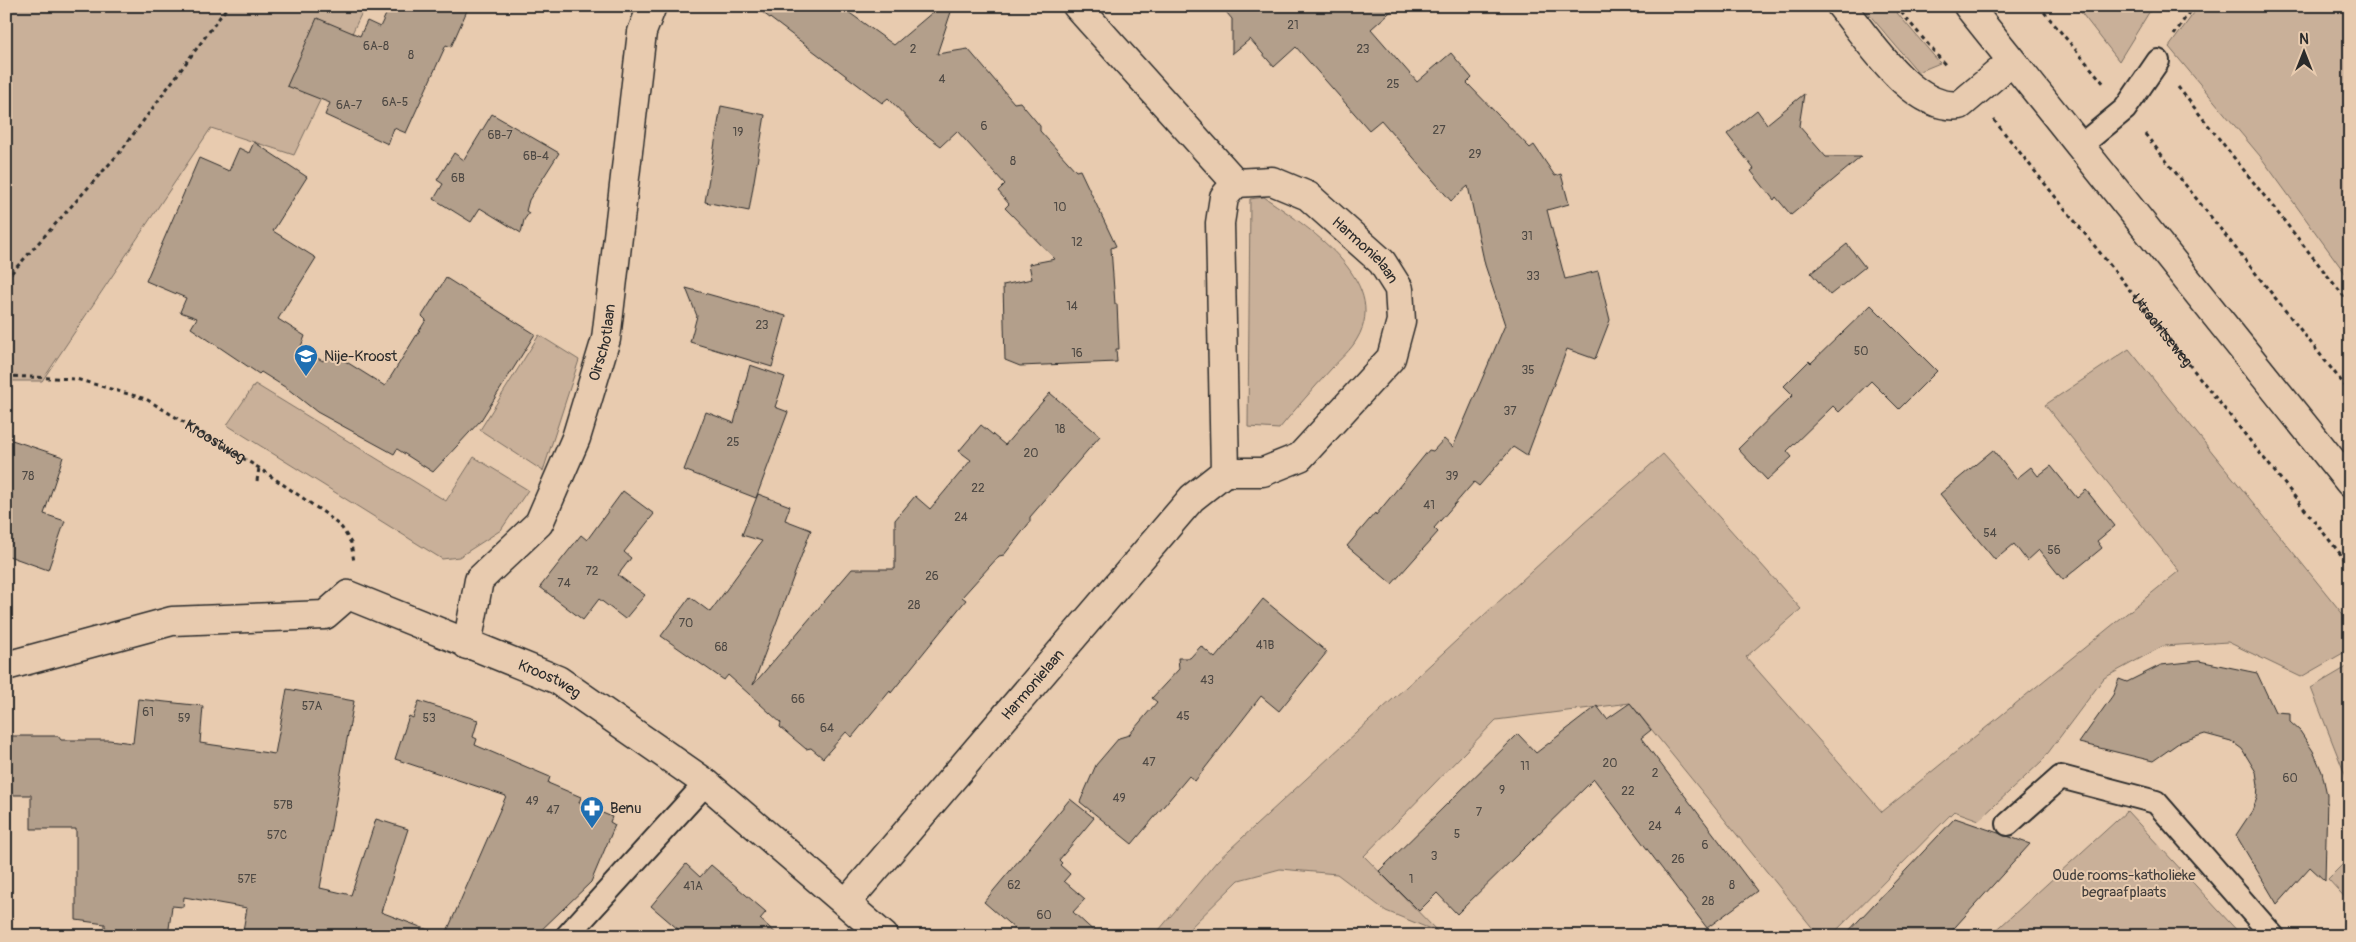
<svg xmlns="http://www.w3.org/2000/svg" width="2356" height="942" font-family="Pangolin,sans-serif">
<style>
.green{fill:#c9b099;stroke:#7a6e62}
.building{fill:#b39f8b;stroke:#2b2b2b}
.lines{fill:none;stroke-linecap:round;stroke-linejoin:round}
.service-casing{stroke:#2b2b2b;stroke-width:26}
.minor-casing{stroke:#2b2b2b;stroke-width:31}
.secondary-casing{stroke:#2b2b2b;stroke-width:31}
.path{stroke:#2b2b2b;stroke-width:3;stroke-dasharray:4 4;stroke-linecap:butt}
.service{stroke:#e8cbaf;stroke-width:22}
.minor{stroke:#e8cbaf;stroke-width:28}
.secondary{stroke:#e8cbaf;stroke-width:28}
.labels{text-anchor:middle;dominant-baseline:central;stroke-width:4;stroke-linejoin:round;paint-order:stroke}
.number-label{font-size:12px;fill:#4d4843}
.street-label{font-size:15px;fill:#2b2b2b;stroke:#e8cbaf}
.poi-label{font-size:15px;fill:#2b2b2b;stroke:#e8cbaf;text-anchor:start}
.park-label{font-size:15px;fill:#433f3c;stroke:#e8cbaf}
</style>
<rect width="100%" height="100%" fill="#e8cbaf"/>
<filter id="ink" filterUnits="userSpaceOnUse"><feTurbulence type="fractalNoise" baseFrequency=".02" numOctaves="2"/><feDisplacementMap in="SourceGraphic" scale="10" xChannelSelector="R" yChannelSelector="G"/><feConvolveMatrix kernelMatrix="1 2 1 2 8 2 1 2 1" color-interpolation-filters="sRGB"/></filter>
<g filter="url(#ink)">
<path class="green" d="M6,6H365L294,155L211,128L42,381H6Z
M1862,6H1891L1940,63L1918,72Z
M2076,6H2153L2119,61Z
M2199,6H2350V280L2260,156L2169,47Z
M1264,197C1304,224 1392,281 1357,339C1351,350 1340,359 1332,368C1314,388 1296,408 1279,429L1248,427L1250,199Z
M539,335L579,360L543,471L480,430Z
M2129,349L2350,623V649L2301,677L2228,642L2163,646L2104,678L2042,761L1979,820L1954,811L1831,936H1819L1630,703L1496,720L1364,856L1438,932L1386,911L1337,874L1280,869L1239,880L1182,936H1154L1217,861L1583,524L1663,454L1801,609L1746,657L1882,812L2179,571L2045,405Z
M255,384L446,501L474,457L528,490L501,530L459,557L442,559L227,425Z
M2350,665V787L2311,688Z
M2127,811L2242,936H1990Z
M2350,857V903L2328,879Z"/>
<path class="building" d="M390,6H469L451,47L446,45L406,133L394,128L388,144L325,115L330,103L287,86L317,18L360,36L367,21L380,27Z
M754,6H840L894,45L940,6H953L937,54L968,49L1014,103L1020,102L1040,126V131L1076,171L1080,170L1116,246L1111,248L1115,304H1117L1119,349H1116L1117,362L1020,366L1005,360L1003,285L1032,279L1029,264L1055,259L1005,208L1009,204L998,191L1005,184L957,131L941,146L918,129L888,98L882,103Z
M1221,6H1397L1371,29L1417,82L1451,53L1472,78L1467,83L1530,148L1534,145L1555,176L1561,174L1569,204L1547,210L1565,279L1598,271L1610,320L1595,359L1567,349L1527,456L1513,447L1479,486L1474,482L1434,528L1438,532L1392,584L1347,546L1375,513L1376,515L1429,450L1433,451L1444,439L1453,447L1505,325L1485,265L1468,186L1451,201L1381,120L1369,130L1296,47L1274,67L1250,39L1232,54V19Z
M1804,94L1799,126L1826,157H1861L1791,215L1776,197L1774,200L1751,171L1754,169L1727,134L1757,110L1767,124Z
M721,106L765,115L749,211L705,202Z
M492,114L559,153L529,200L526,211L529,213L524,220L521,233L480,208L471,222L434,199L443,184L437,180L454,153L464,160Z
M254,142L307,177L273,231L316,258L278,319L305,336L300,349L323,361L329,351L385,386L426,320L422,316L446,278L535,334L481,420L433,472L397,449L394,454L317,412L288,389L261,372L259,374L191,328L197,318L180,312L186,298L146,281L199,158L229,171L239,148L249,153Z
M1847,244L1865,267L1830,295L1811,273Z
M686,288L786,316L772,367L690,342L697,316Z
M1871,305L1937,371L1899,409L1871,381L1839,412L1833,406L1787,451L1792,457L1767,480L1738,449L1793,395L1784,386L1809,361L1811,363Z
M750,365L785,377L775,407L788,412L756,498L684,470L706,412L734,423Z
M1050,393L1100,436L1030,517V522L1004,555L999,556L962,597L966,600L891,693L890,691L852,737L846,732L823,758L811,748L806,749L780,727L781,723L728,675L724,680L661,636L690,597L710,612L762,541L742,535L758,494L790,506L785,520L811,530L753,685L852,569H895V520L915,496L930,509L971,460L959,451L981,425L1005,445Z
M6,438L63,457L44,514L65,521L48,570L6,555Z
M1993,450L2016,479L2031,467L2038,476L2051,466L2077,498L2086,490L2115,526L2097,541L2102,548L2063,580L2039,550L2027,561L2014,544L1995,560L1940,494Z
M623,491L654,514L624,552L631,558L618,575L645,595L625,619L599,599L583,620L540,587L581,535L587,540Z
M1263,599L1327,652L1279,711L1261,696L1195,781L1189,776L1132,844L1080,802L1096,765L1119,738L1129,735L1157,702L1152,698L1179,669L1178,658H1190L1201,646L1215,658Z
M2199,661L2257,673L2275,712L2290,713V722L2300,731L2313,751L2322,772L2327,795L2325,881L2310,867L2277,904L2236,835L2252,811L2257,798L2258,785L2256,772L2242,749L2231,741L2205,734L2180,742L2153,761L2079,743L2113,695L2119,679L2127,682L2161,665Z
M287,689L354,701L320,888L351,895L376,819L408,829L381,912L436,933L435,936H242L247,908L184,897L183,907L172,906L168,936L105,928V924L76,920V829H31V795H6V736H58L61,740H109L133,743L138,699L203,706L200,743L275,754Z
M419,701L478,720L473,737L477,739L475,745L550,777L548,783L581,797L579,803L612,817L610,822L615,825L591,882L535,936H445L506,796L395,759L409,716L413,718Z
M1630,703L1651,730L1641,738L1757,891L1707,928L1594,779L1457,914L1437,893L1419,911L1379,871L1518,734L1536,753L1597,706L1607,719Z
M1070,799L1094,818L1059,860L1062,863L1060,865L1070,874L1064,881L1085,899L1073,912L1099,936H1023L984,902Z
M1955,818L2030,844L1947,936H1844Z
M686,864L700,877L711,865L766,912L760,919L779,936H686L651,906Z"/>
<g class="lines">
<g class="service-casing">
<path id="service" d="M2079,147L2125,109L2158,61
M2008,824L2061,777L2156,802L2273,936
M567,936L706,783"/>
</g>
<g class="minor-casing">
<g id="minor">
<path id="s3" d="M1077,6L1236,183L1272,181L1308,196L1382,262L1399,289L1401,321L1391,358L1300,457L1263,472H1225"/>
<path d="M1841,6C1868,39 1913,112 1960,105L2011,62"/>
<path id="s4" d="M467,645L479,580L539,523L576,438L606,339L642,32L652,6"/>
<path id="s5" d="M6,666L172,621L325,615L348,595L558,680L706,783L884,936"/>
<path id="s6" d="M847,902L1192,498L1225,472L1220,223L1224,197L1236,183"/>
</g>
</g>
<g class="secondary-casing">
<path id="secondary" d="M1968,6L2350,483"/>
</g>
<g class="path">
<path d="M1896,6L1947,67"/>
<path d="M2039,6L2105,85"/>
<path d="M2174,35L2193,6"/>
<path d="M2178,87L2350,304"/>
<path id="s1" d="M1994,120L2350,566"/>
<path d="M2145,134L2350,392"/>
<path d="M6,279L121,151L228,6"/>
<path id="s2" d="M6,376L76,379L146,399L259,468L326,514L342,528L351,543L354,562"/>
<path d="M257,481L259,468"/>
</g>
<use href="#service" class="service"/>
<use href="#minor" class="minor"/>
<use href="#secondary" class="secondary"/>
</g>
</g>
<defs>
<g id="school-pin" transform="scale(1.25)"><path d="M0 17L-7.5 6A9.5 9.5 0 1 1 7.5 6Z" fill="#1f6fb2" stroke="#e8cbaf"/><path d="M0-5L7-2L0 1L-7-2ZM-4 1L0 2.5L4 1V4Q0 6-4 4Z" fill="#fff"/></g>
<g id="pharmacy-pin" transform="scale(1.25)"><path d="M0 17L-7.5 6A9.5 9.5 0 1 1 7.5 6Z" fill="#1f6fb2" stroke="#e8cbaf"/><path d="M-2-6h4v4h4v4h-4v4h-4v-4h-4v-4h4Z" fill="#fff"/></g>
</defs>
<g fill-rule="evenodd">
<use href="#school-pin" x="306" y="356"/>
<use href="#pharmacy-pin" x="592" y="808"/>
</g>
<g class="labels">
<g class="number-label">
<text x="1293" y="25">21</text>
<text x="376" y="46">6A-8</text>
<text x="913" y="49">2</text>
<text x="1363" y="49">23</text>
<text x="411" y="55">8</text>
<text x="942" y="79">4</text>
<text x="1393" y="84">25</text>
<text x="395" y="102">6A-5</text>
<text x="349" y="105">6A-7</text>
<text x="984" y="126">6</text>
<text x="1439" y="130">27</text>
<text x="738" y="132">19</text>
<text x="500" y="135">6B-7</text>
<text x="1475" y="154">29</text>
<text x="536" y="156">6B-4</text>
<text x="1013" y="161">8</text>
<text x="458" y="178">6B</text>
<text x="1060" y="207">10</text>
<text x="1527" y="236">31</text>
<text x="1077" y="242">12</text>
<text x="1533" y="276">33</text>
<text x="1072" y="306">14</text>
<text x="762" y="325">23</text>
<text x="1861" y="351">50</text>
<text x="1077" y="353">16</text>
<text x="1528" y="370">35</text>
<text x="1510" y="411">37</text>
<text x="1060" y="429">18</text>
<text x="733" y="442">25</text>
<text x="1031" y="453">20</text>
<text x="28" y="476">78</text>
<text x="1452" y="476">39</text>
<text x="978" y="488">22</text>
<text x="1429" y="505">41</text>
<text x="961" y="517">24</text>
<text x="1990" y="533">54</text>
<text x="2054" y="550">56</text>
<text x="592" y="571">72</text>
<text x="932" y="576">26</text>
<text x="564" y="583">74</text>
<text x="914" y="605">28</text>
<text x="686" y="623">70</text>
<text x="1265" y="645">41B</text>
<text x="721" y="647">68</text>
<text x="1207" y="680">43</text>
<text x="798" y="699">66</text>
<text x="312" y="706">57A</text>
<text x="148" y="712">61</text>
<text x="1183" y="716">45</text>
<text x="184" y="718">59</text>
<text x="429" y="718">53</text>
<text x="827" y="728">64</text>
<text x="1149" y="762">47</text>
<text x="1610" y="763">20</text>
<text x="1525" y="766">11</text>
<text x="1655" y="773">2</text>
<text x="2290" y="778">60</text>
<text x="1502" y="790">9</text>
<text x="1628" y="791">22</text>
<text x="1119" y="798">49</text>
<text x="532" y="801">49</text>
<text x="283" y="805">57B</text>
<text x="553" y="810">47</text>
<text x="1678" y="811">4</text>
<text x="1479" y="812">7</text>
<text x="1655" y="826">24</text>
<text x="1457" y="834">5</text>
<text x="277" y="835">57C</text>
<text x="1705" y="845">6</text>
<text x="1434" y="856">3</text>
<text x="1678" y="859">26</text>
<text x="247" y="879">57E</text>
<text x="1411" y="879">1</text>
<text x="1014" y="885">62</text>
<text x="1732" y="885">8</text>
<text x="693" y="886">41A</text>
<text x="1708" y="901">28</text>
<text x="1044" y="915">60</text>
</g>
<g class="street-label">
<text stroke="none"><textPath href="#s3" startOffset="392">Harmonielaan</textPath></text>
<text stroke="none"><textPath href="#s1" startOffset="269">Utrechtseweg</textPath></text>
<text stroke="none"><textPath href="#s4" startOffset="341">Oirschotlaan</textPath></text>
<text stroke="none"><textPath href="#s2" startOffset="224">Kroostweg</textPath></text>
<text stroke="none"><textPath href="#s5" startOffset="574">Kroostweg</textPath></text>
<text stroke="none"><textPath href="#s6" startOffset="286">Harmonielaan</textPath></text>
</g>
<g class="poi-label">
<text x="324" y="356">Nije-Kroost</text>
<text x="610" y="808">Benu</text>
</g>
<g class="park-label">
<text x="2124" y="875">Oude rooms-katholieke<tspan x="2124" dy="17">begraafplaats</tspan></text>
</g>
</g>
<rect width="2356" height="942" fill="none" stroke="#e8cbaf" stroke-width="25"/>
<rect x="12" y="12" width="2331" height="917" fill="none" stroke="#2b2b2b" stroke-width="2" filter="url(#ink)"/>
<g transform="translate(2304 52)" stroke="#e8cbaf" stroke-width="4" paint-order="stroke">
<path d="M0-4L9 19L0 12L-9 19Z" fill="#2b2b2b"/>
<text y="-8" font-size="14" font-weight="bold" text-anchor="middle" fill="#2b2b2b">N</text>
</g>
</svg>
